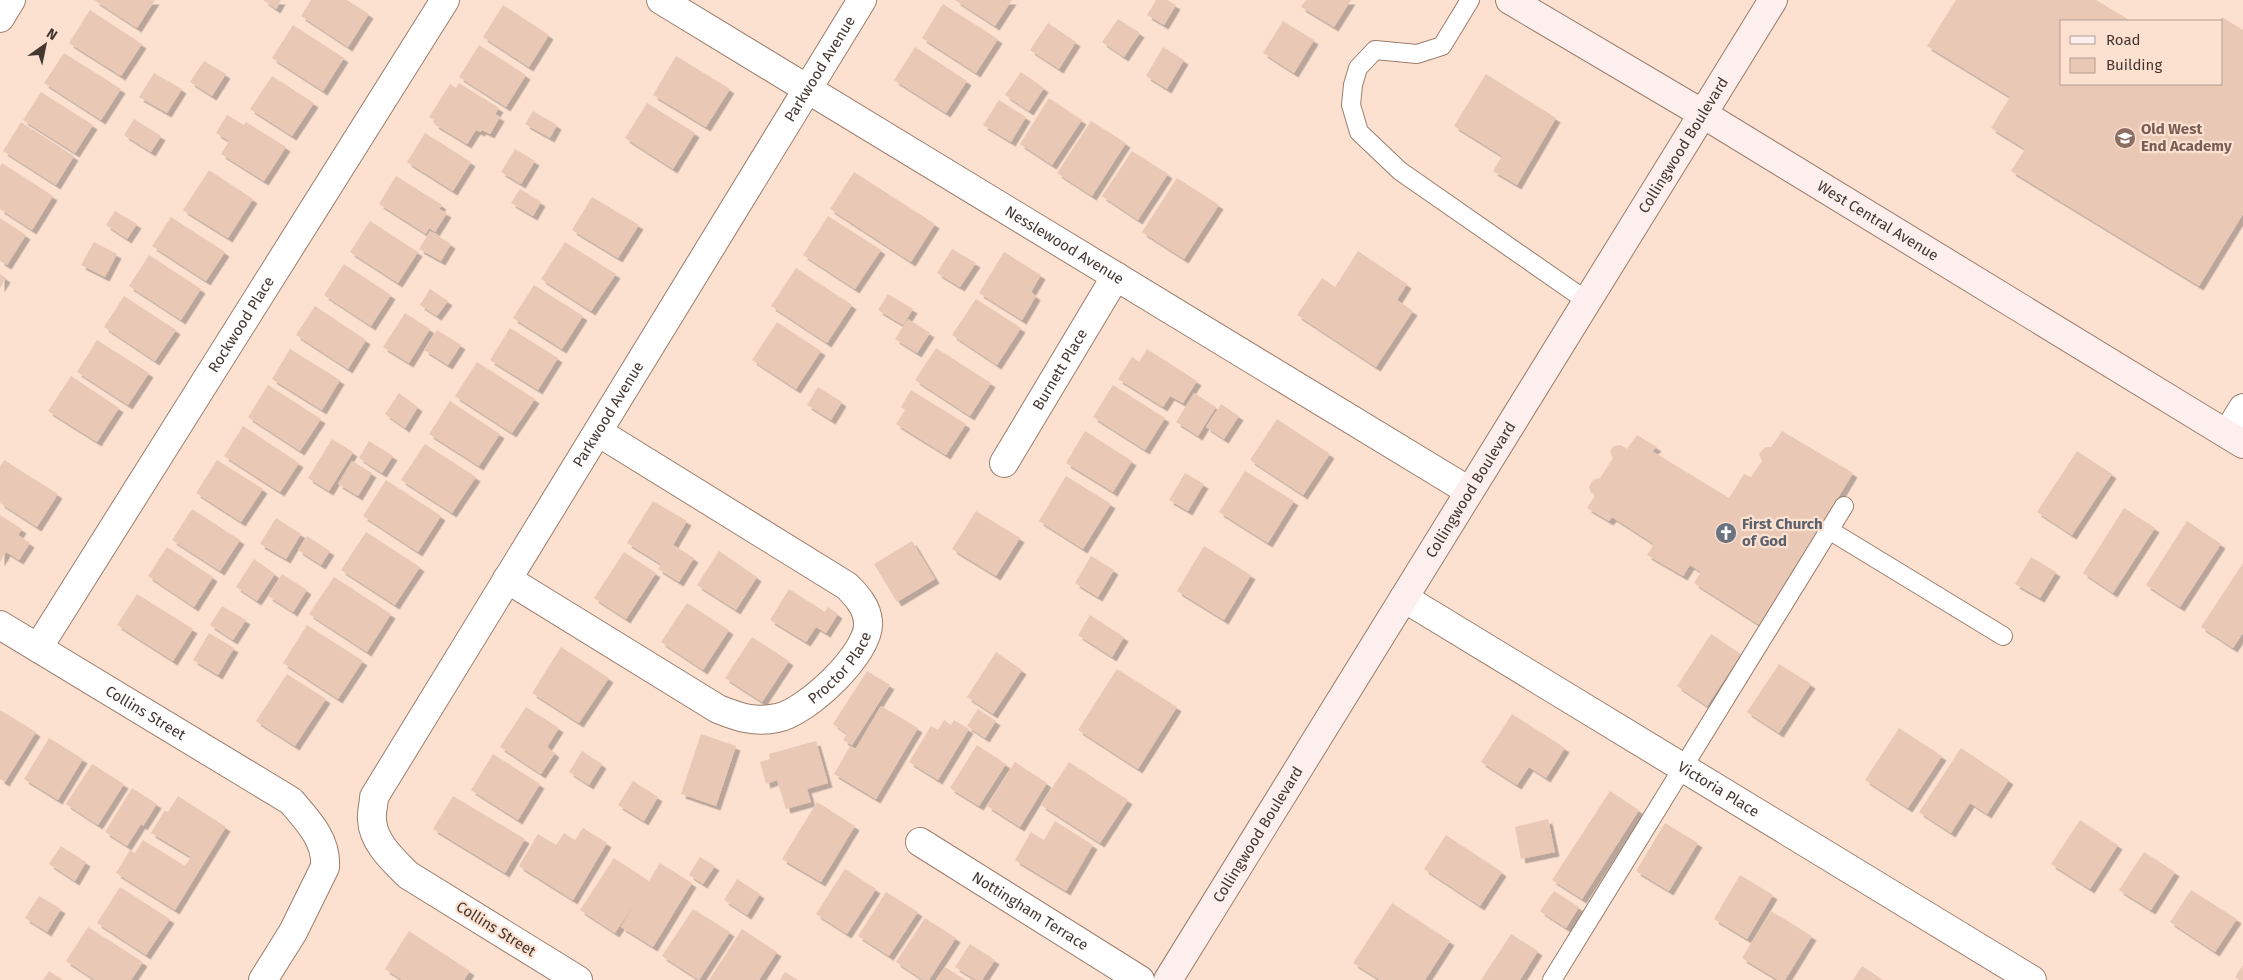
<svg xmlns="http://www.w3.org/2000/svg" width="2243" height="980" font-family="'Fira Sans',sans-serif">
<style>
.building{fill:#e9c8b5;filter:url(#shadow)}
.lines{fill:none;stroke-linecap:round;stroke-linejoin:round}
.service-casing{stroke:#9c7d6c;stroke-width:20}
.minor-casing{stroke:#9c7d6c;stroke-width:30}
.secondary-casing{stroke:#9c7d6c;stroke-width:30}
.service{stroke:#fff;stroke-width:18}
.minor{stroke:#fff;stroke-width:28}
.secondary{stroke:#fdefed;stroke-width:28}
.labels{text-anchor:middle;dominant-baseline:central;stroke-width:4.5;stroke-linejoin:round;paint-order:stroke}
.street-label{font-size:15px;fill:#443730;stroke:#fce1d1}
.education-label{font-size:15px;font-weight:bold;fill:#785e54;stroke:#fce1d1;text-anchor:start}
.worship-label{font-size:15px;font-weight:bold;fill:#5b616d;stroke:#fce1d1;text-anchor:start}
</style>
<defs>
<filter id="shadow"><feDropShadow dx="4.5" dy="4.5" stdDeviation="0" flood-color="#0004"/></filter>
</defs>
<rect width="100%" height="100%" fill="#fce1d1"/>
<path class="building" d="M94,0H155L137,28Z
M263,0H281L276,9Z
M311,0H347L369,14L348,47L301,16Z
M955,0H1012L995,26Z
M1156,0H1167L1176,5L1164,25L1147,15Z
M1306,0H1351L1334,27L1301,7Z
M1956,0H2096L2131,21H2062V84H2222V21H2220L2222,17L2243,30V214L2199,286L2011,171L2025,149L1991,128L2010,97L1927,46Z
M943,4L998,39L976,73L922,38Z
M503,5L549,35L529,67L483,37Z
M90,10L142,44L121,76L69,43Z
M1118,19L1140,33L1124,57L1102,42Z
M1283,21L1314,40L1294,73L1263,53Z
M1048,23L1076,42L1059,69L1030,50Z
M293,25L344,58L323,91L272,58Z
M479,45L526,75L506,107L459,77Z
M915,47L967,81L946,113L894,80Z
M1163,47L1184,60L1167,89L1146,76Z
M64,53L121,89L101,120L44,83Z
M676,56L730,89L706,127L653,95Z
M204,61L226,74L212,96L190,82Z
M1021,72L1044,88L1029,111L1005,95Z
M154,73L182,89L167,113L139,97Z
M1486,74L1556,118L1517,185L1493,171L1502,156L1454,126Z
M272,76L314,103L292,136L250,109Z
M459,83L499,108L495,114L500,117L490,134L482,130L480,132L476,130L467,144L434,124L436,121L429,117L450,84L456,88Z
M41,92L93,125L75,153L23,120Z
M1049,98L1082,120L1052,165L1020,144Z
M999,100L1026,117L1011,142L983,125Z
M647,103L695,133L673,169L625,138Z
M533,111L557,125L550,138L525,124Z
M227,115L244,125L246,122L286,147L264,181L221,154L229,141L216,133Z
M134,119L161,136L151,152L124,135Z
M1091,121L1126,143L1092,196L1057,173Z
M21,122L74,156L56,185L3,151Z
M425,133L471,162L453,191L407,162Z
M515,149L535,161L521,184L501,172Z
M1132,151L1168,174L1138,220L1102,196Z
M2,163L53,196L32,230L0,209V167Z
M209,170L253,199L228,238L183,210Z
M854,172L935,224L911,262L830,209Z
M396,176L442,205L439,209L447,213L435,232L429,228L426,234L379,204Z
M1177,178L1219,205L1184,259L1142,232Z
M520,189L541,202L533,216L511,203Z
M592,197L639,225L618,258L572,230Z
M115,211L137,224L127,239L106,225Z
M828,216L881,250L855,289L803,255Z
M171,217L225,252L206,281L152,246Z
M0,218L26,235L7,265L0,261Z
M370,221L418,252L398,283L350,252Z
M430,231L451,244L441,261L419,249Z
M94,242L117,254L105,277L81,265Z
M565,242L616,274L591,311L541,279Z
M952,249L976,263L960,287L937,273Z
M1358,251L1407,284L1397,300L1413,311L1376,367L1297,315L1322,278L1335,287Z
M1004,252L1041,275L1031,292L1036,296L1022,320L979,293Z
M149,255L201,289L181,320L129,286Z
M344,264L391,295L371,326L324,295Z
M796,268L852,305L827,343L771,306Z
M0,274L6,278L0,288Z
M534,285L583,316L562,349L513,318Z
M430,289L448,301L437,316L420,305Z
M888,294L913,309L903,325L878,310Z
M124,296L176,330L155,361L104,327Z
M976,299L1021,328L997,365L952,335Z
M315,306L366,340L348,369L296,335Z
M405,313L430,329L409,363L383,347Z
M908,319L930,333L917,353L895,339Z
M777,322L821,351L796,389L752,360Z
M510,328L558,358L538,390L490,360Z
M437,330L461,345L448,365L424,350Z
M97,340L149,373L128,405L77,372Z
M936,348L991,383L970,416L915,380Z
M290,349L340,380L322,410L272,379Z
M1147,349L1197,381L1183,403L1170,396L1163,407L1118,379L1132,357L1139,362Z
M477,362L535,399L512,433L455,396Z
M71,376L119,408L97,442L48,411Z
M268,385L321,419L300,451L248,417Z
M1113,385L1165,418L1145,450L1093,417Z
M818,387L842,402L831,420L807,405Z
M911,390L966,424L946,455L896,424L905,410L901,407Z
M399,393L418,407L405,428L385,414Z
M1194,393L1216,407L1198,436L1176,422Z
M450,401L500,434L479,466L429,434Z
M1221,404L1239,416L1224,439L1206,427Z
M1277,419L1330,454L1303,495L1250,460Z
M243,426L299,463L280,492L224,456Z
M1085,431L1132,461L1113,492L1066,463Z
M1782,431L1853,473L1761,626L1694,583L1701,572L1690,565L1683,576L1647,555L1654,544L1612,517L1609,521L1587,508L1596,494L1591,493L1589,487L1593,480L1600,478L1613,458L1610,451L1614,446L1621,445L1627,449L1637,435L1657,447L1652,451L1729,498L1744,474L1751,477L1762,461L1759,454L1765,447H1771Z
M332,439L353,452L329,491L308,478Z
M369,441L393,456L382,473L359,458Z
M425,444L476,477L452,513L401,480Z
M2077,451L2112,474L2072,535L2037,512Z
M4,460L58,494L37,527L0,503V467Z
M217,460L263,489L241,522L196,493Z
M352,461L372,473L358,496L338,484Z
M1245,471L1294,501L1268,543L1219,512Z
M1185,473L1204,484L1188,511L1169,500Z
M1066,476L1111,504L1083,549L1039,521Z
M386,480L441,516L418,552L363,516Z
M653,501L687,521L673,545L694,558L679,582L658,569L661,564L627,543Z
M2124,508L2155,528L2113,593L2083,573Z
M192,509L240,540L220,571L172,540Z
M976,511L1020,538L996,576L952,549Z
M0,515L22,529L18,535L30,543L19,560L6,552L0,562Z
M276,518L301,534L286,559L260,544Z
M2187,521L2221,544L2180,607L2146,585Z
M366,532L420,567L395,605L341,570Z
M307,536L330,551L321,565L298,550Z
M912,541L935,579L897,602L874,564Z
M1204,546L1251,575L1224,620L1177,591Z
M167,547L213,577L194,607L148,576Z
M719,551L757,577L736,610L697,585Z
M624,552L656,573L626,619L594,598Z
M1091,556L1114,570L1098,597L1075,583Z
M2031,557L2056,572L2040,598L2015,584Z
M254,559L275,574L257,601L236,587Z
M2243,563V633L2233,648L2201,627Z
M282,574L307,590L293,612L268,596Z
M334,577L391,614L367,652L309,614Z
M789,589L825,612L828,607L838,614L826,633L816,627L806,642L770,620Z
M137,594L193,629L173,661L117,625Z
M687,603L729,630L703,670L661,642Z
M222,606L246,620L233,640L210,625Z
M1090,615L1124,637L1112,657L1078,635Z
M307,625L363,661L338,699L283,663Z
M209,633L234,648L218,675L193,660Z
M1711,634L1741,654L1707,706L1677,686Z
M752,637L789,661L762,702L725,678Z
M561,647L609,678L579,723L532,693Z
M996,652L1022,670L993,714L967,697Z
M1779,664L1811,684L1779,733L1747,712Z
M1117,669L1177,707L1138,769L1078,730Z
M867,671L890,685L852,745L843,740L847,734L833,724Z
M287,674L326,699L295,746L256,721Z
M881,706L918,728L876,799L834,774L850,746L855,750Z
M526,707L559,728L547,747L555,753L541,774L500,747Z
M978,709L996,721L985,738L967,726Z
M0,710L36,732L5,782L0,779Z
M1512,714L1565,748L1546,778L1529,767L1517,785L1481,762Z
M944,720L951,725L954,720L969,729L938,780L909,762L931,726L938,730Z
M1899,728L1942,756L1908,808L1865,780Z
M701,734L736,746L716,806L681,794Z
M49,738L83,759L58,800L24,779Z
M816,741L828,783L807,789L811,802L786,809L777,780L766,784L760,762L770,759L769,754Z
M977,745L1006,764L979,806L950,788Z
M1961,748L2009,780L1987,814L1970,803L1951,833L1919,812Z
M582,751L602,764L589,785L569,772Z
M493,754L540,784L518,820L471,790Z
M1015,762L1047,783L1020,827L987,806Z
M1069,762L1128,800L1100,843L1041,805Z
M92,764L124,784L98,825L66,804Z
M633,781L658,797L644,821L618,805Z
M132,788L157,804L143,826L141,824L127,846L105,832Z
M1610,791L1639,810L1582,899L1552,880Z
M178,796L226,827L175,910L116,873L130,850L135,853L143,840L185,866L191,857L151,833L165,810L168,812Z
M453,796L525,839L505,873L433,829Z
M817,802L855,826L821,882L782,859Z
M1548,819L1555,852L1521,859L1515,827Z
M2080,820L2118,845L2090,889L2051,864Z
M1055,821L1093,845L1066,891L1015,860L1031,832L1044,840Z
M1665,823L1698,843L1669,891L1636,871Z
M583,828L607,843L573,900L519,866L538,834L556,845L564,833L575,840Z
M1446,835L1502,872L1480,906L1424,869Z
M61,846L86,862L75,881L49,864Z
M2144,852L2175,872L2151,910L2119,890Z
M700,857L715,866L703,884L689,875Z
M614,858L649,881L660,863L692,883L653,947L621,927L636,902L615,933L580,910Z
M845,869L876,889L847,934L816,914Z
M1740,875L1773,895L1747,939L1714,919Z
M737,879L760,894L747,915L724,900Z
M120,887L170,919L146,955L97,923Z
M2191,890L2237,919L2215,952L2170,922Z
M1554,891L1579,907L1566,928L1540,911Z
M886,892L918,912L889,956L858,936Z
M39,896L61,909L47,932L25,918Z
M1392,903L1450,941L1425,980H1380L1353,963Z
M693,909L730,932L699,980L662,956Z
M1771,911L1812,936L1785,980H1778L1742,958Z
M925,918L956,938L929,980H923L896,962Z
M88,927L143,962L131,980H95L66,961Z
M742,929L777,952L759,980H709Z
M409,931L470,971L464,980H402L385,969Z
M1511,934L1538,951L1520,980H1481Z
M970,944L995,960L982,980H976L955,967Z
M2243,965V980H2239L2235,977Z
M1862,966L1883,980H1853Z
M945,967L966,980H936Z
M49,971L63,980H43Z
M785,972L798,980H780Z"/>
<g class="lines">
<g class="service-casing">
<path id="service" d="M1470,0L1442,46L1417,54L1375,50L1358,68L1353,85L1351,105L1359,132L1400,171L1587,301
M1829,530L2003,636
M1552,980L1844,506"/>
</g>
<g class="minor-casing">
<g id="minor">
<path id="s1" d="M661,0L1469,491"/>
<path d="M0,18L11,0"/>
<path d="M2227,434L2243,408"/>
<path id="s2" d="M1004,463L1116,276"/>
<path id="s3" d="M507,579L718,709C738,717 755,723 777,718C806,713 871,652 868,622C867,607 857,596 847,586L598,432"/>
<path id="s4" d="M1404,598L2032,980"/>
<path id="s5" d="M0,625L291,801C308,821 327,840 325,867L293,932L263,980"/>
<path id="s6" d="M38,648L445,0"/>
<path id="s7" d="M920,842L1140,980"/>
<path id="s8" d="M578,980L408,875C393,860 373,842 372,820C371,813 374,804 374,797L862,0"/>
</g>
</g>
<g class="secondary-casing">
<g id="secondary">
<path id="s9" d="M1510,0L1703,114L2243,444"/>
<path id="s10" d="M1168,980L1773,0"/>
</g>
</g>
<use href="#service" class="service"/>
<use href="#minor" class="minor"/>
<use href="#secondary" class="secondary"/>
</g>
<defs>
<g id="school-disc" transform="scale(1.125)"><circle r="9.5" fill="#8d6e63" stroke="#fce1d1"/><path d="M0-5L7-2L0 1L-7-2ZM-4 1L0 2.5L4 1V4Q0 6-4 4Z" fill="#fff"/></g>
<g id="church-disc" transform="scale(1.125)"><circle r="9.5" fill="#6b7280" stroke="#fce1d1"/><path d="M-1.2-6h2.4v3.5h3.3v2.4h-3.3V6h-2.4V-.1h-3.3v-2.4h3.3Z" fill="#fff"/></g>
</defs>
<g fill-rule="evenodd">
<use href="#school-disc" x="2125" y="138"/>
<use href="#church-disc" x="1726" y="533"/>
</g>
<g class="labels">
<g class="street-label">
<text stroke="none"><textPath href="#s8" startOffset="1144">Parkwood Avenue</textPath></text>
<text stroke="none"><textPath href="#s10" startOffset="981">Collingwood Boulevard</textPath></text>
<text stroke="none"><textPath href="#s9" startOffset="429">West Central Avenue</textPath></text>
<text stroke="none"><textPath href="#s1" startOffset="472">Nesslewood Avenue</textPath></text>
<text stroke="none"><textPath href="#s6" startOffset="382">Rockwood Place</textPath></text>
<text stroke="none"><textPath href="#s2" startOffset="109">Burnett Place</textPath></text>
<text stroke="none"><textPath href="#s8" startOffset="739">Parkwood Avenue</textPath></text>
<text stroke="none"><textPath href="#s10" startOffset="576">Collingwood Boulevard</textPath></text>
<text stroke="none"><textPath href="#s3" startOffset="391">Proctor Place</textPath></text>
<text stroke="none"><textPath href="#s5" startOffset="170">Collins Street</textPath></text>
<text stroke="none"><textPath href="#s4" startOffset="368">Victoria Place</textPath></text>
<text stroke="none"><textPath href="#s10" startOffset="171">Collingwood Boulevard</textPath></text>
<text stroke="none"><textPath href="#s7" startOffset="130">Nottingham Terrace</textPath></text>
<text transform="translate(496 929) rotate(32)">Collins Street</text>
</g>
<g class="education-label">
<text x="2141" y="129">Old West<tspan x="2141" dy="17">End Academy</tspan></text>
</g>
<g class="worship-label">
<text x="1742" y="524">First Church<tspan x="1742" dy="17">of God</tspan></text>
</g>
</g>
<rect x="2060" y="20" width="162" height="65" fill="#fce1d1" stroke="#b29d91"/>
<rect x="2070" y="36" width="25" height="8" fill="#fdefed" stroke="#b29d91"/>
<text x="2106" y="45" font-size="15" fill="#443730">Road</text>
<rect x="2070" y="58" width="25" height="15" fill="#e9c8b5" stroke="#b29d91"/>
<text x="2106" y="70" font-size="15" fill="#443730">Building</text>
<g transform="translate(45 45) rotate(33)" stroke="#fce1d1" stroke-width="4" paint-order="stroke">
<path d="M0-4L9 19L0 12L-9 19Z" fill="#443730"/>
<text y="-8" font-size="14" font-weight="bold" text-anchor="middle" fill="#443730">N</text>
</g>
</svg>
